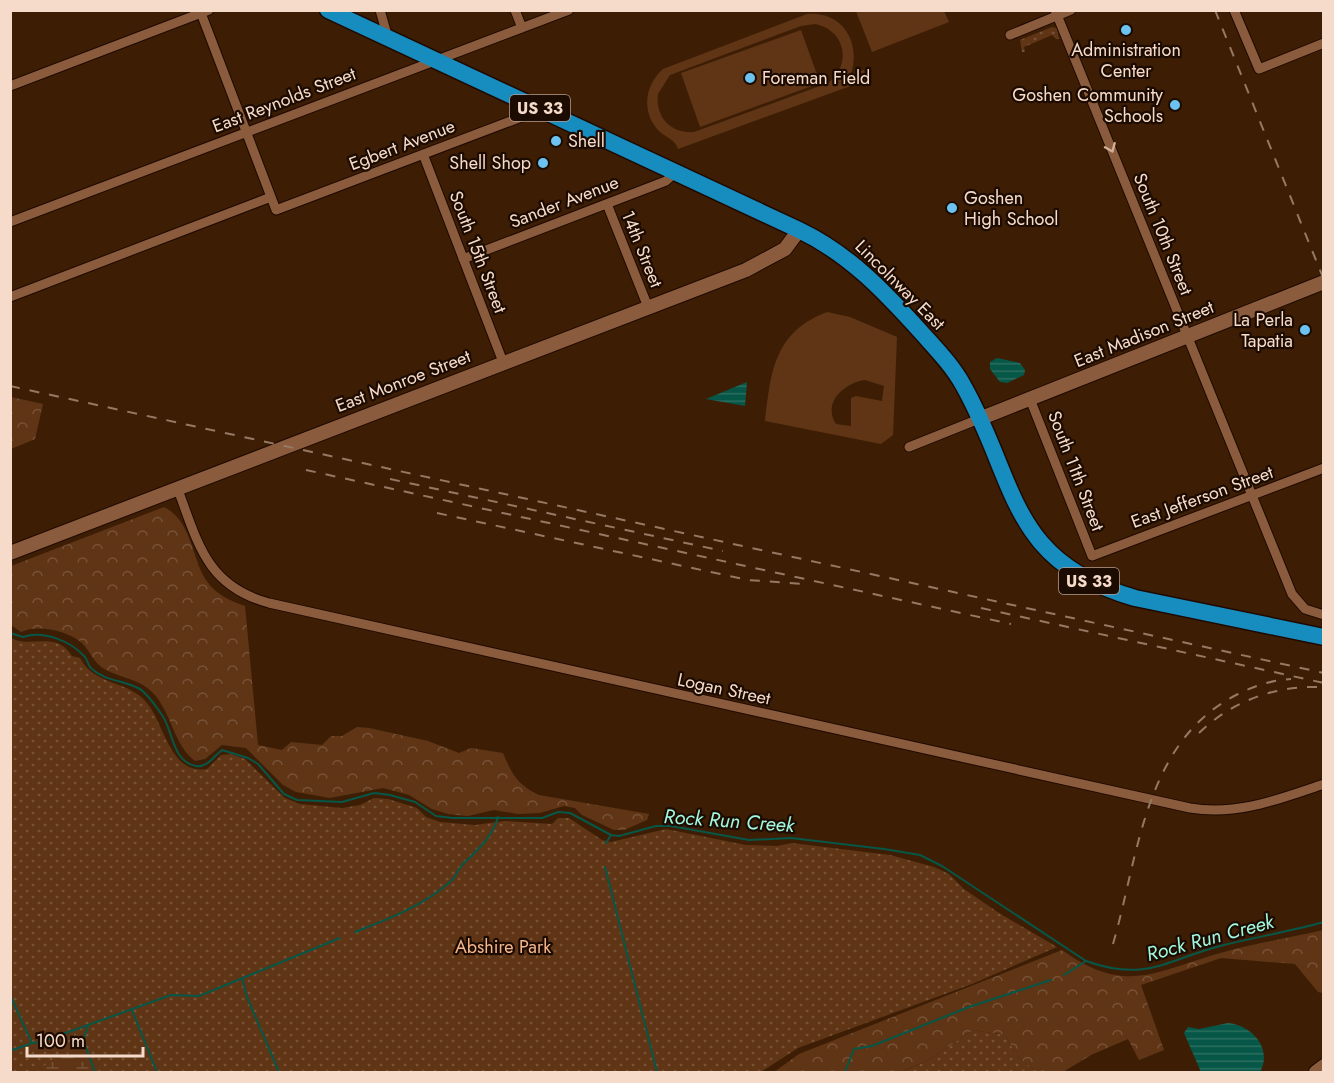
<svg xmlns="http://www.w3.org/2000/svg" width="1334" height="1083" font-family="Jost,sans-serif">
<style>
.grass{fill:url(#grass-dots)}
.forest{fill:url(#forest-crowns)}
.wetland{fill:url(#wetland-marsh)}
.garden{fill:#5f3516;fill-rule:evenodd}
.water{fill:url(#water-rules)}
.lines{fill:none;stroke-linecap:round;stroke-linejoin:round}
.stream{stroke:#065747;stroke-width:2}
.street-casing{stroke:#1f0900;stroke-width:11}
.secondary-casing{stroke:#1f0900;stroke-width:16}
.highway-casing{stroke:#1f0900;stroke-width:19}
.street{stroke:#8a5c3d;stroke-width:9}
.secondary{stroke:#8a5c3d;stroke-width:14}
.highway{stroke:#178cbf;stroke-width:16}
.rail{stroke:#967964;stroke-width:2;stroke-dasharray:10 10;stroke-linecap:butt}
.oneway{stroke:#d1af99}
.poi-dot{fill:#6cc3f2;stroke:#1c0b01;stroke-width:2}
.labels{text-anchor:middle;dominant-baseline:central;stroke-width:4.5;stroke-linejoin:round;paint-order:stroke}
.shield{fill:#1c0b01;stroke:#b59d8e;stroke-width:1.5}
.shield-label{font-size:16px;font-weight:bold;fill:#f7dbca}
.poi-label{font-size:18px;fill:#f7dbca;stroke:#1c0b01;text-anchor:start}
.street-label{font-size:18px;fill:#f7dbca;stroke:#1c0b01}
.park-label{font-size:18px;fill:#f6b68b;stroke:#1c0b01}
.water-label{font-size:20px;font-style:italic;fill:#a0f9e0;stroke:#1c0b01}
</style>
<defs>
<pattern id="grass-dots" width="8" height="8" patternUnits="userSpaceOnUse" patternTransform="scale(1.5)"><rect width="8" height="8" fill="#5f3516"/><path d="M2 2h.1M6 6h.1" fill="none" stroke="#775237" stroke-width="1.8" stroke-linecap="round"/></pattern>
<pattern id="forest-crowns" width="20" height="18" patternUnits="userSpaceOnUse" patternTransform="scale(1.5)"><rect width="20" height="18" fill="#5f3516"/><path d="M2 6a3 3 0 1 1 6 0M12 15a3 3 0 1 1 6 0" fill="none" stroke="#775237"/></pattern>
<pattern id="wetland-marsh" width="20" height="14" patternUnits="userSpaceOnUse" patternTransform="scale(1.5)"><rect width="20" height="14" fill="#5f3516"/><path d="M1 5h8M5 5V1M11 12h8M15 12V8" fill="none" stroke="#775237"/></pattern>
<pattern id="water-rules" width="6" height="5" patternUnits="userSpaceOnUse" patternTransform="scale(1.5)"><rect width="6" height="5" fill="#065747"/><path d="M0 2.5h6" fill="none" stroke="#2b6f60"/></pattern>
</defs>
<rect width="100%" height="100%" fill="#3d1e05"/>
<path class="grass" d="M1052,27L1057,28L1059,39H1056L1052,35L1024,47L1025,52H1022L1020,40Z
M11,638C31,649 56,630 72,656L80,658C94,686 129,680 147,703C165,725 170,775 207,769L221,755L231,754L245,759L285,798L300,804L342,808L360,805L374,798L388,799L417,808L426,817L440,822L475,825L505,821L552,824L558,818H569L602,840L611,842L666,829L746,845L777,846L792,843L890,855L934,867L949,874L964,889L999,913L1057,947L972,984L798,1048L761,1072H11Z
M973,1030L1005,1035L1019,1058L1038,1072H901L927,1061Z"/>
<path class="forest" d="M11,397L43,404L35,439L11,449Z
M164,507C192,521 191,557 206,580C215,594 230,601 245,606L258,745L282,750L291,742L322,745L331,736H342L357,727L369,728L428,741L459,753L471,748L503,753C512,775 518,785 539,795L649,814L647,820L624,830H614L582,815L575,808L564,806L540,813L518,814L494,810L468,816L448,814L432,809L409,795L383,788L330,798L296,792L283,785L246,748L222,745L205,759L195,761C174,745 172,715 155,695C141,679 124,679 106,670C94,664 91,652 82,643C68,631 38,624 21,632L11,625V566Z
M1323,930V993L1318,992L1295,964L1221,958L1141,985L1164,1050L1139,1060L1128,1039L1091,1055L1063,1072H1038L1019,1058L1005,1035L973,1030L927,1061L900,1072H774L799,1054L1062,950C1127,997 1157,970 1224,952C1256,943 1290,938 1323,930Z"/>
<path class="wetland" d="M81,1049L91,1050L99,1072H36L60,1054Z"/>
<path class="garden" d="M856,11H944L949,22L872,52Z
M807,14C843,11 861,43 851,74L864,70L867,80L678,149C674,138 666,138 658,130C641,111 645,85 663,69ZM815,24C846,30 852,65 828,83L694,132C671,134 655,117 658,94L670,75L801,26Z
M801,30L820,83L700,127L681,73Z
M827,312L850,317L897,337L893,435L881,444L765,421C771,372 774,332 827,312ZM865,380L884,386L882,401L856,396L851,398V426L836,424C822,403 844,383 865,380Z"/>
<path class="water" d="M997,358L1020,363L1025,370L1024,375L1007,383L1000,382L990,369V362Z
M747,382L745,406L706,399Z
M1228,1023C1252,1025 1273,1049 1260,1072H1201L1184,1033L1188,1027L1199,1029Z"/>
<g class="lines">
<path class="stream" d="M10,633L23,637C43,630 71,641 85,657C88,661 88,666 92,669C105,681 123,680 138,688C147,692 156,707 162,715C173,730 172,762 196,766C207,768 214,756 222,750L248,758L258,764L284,794L297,800L342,802L374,793L390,795L415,802L436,816L453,818H542L558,812L570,813L611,835L619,836L656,826H671L749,840L791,838L884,849L920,855L942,866L1086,961C1148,983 1167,959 1224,945C1257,937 1291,931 1324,922
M606,843L611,835
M605,867L657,1072
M355,932C388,919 423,906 450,882C456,877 458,869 463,864C477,851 493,836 498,817
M1064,975L1086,961
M242,978L247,997L279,1072
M10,995L32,1043L41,1042L171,995L199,996L340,938
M132,1010L157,1072
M88,1027L83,1040L95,1072
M10,1051L32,1043
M845,1072L854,1049L872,1046L969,1007L1051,980"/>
<g class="street-casing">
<path id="street" d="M380,10L388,38
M515,10L522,28
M1055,10L1292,594L1305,609L1324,615
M1234,10L1259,69L1324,43
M201,13L276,210L524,116L537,106
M1010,35L1071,10
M10,86L209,10
M423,154L503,362
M607,204L648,307
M10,222L569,10
M463,259L666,181L675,173
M10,297L271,197
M1030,399L1092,556L1324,468
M909,447L979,419
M177,487C198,543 206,586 269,603L1190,808C1238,816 1279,799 1324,784"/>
</g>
<g class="secondary-casing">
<path id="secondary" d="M979,419L1324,282
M10,553L746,270L785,249L799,230
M1316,1072L1324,1066"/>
</g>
<g class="highway-casing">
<path id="highway" d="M328,10L799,230C849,254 884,291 921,332C936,349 952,365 963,385C1018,482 1007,561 1135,598L1324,637"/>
</g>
<use href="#street" class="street"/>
<use href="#secondary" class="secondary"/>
<use href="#highway" class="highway"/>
<path class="rail" d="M1215,10L1324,280
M10,386L1324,673
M306,470L1011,624
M390,479L723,551
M437,513L748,580L805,584
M981,608L1324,683
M1199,733C1231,702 1273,686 1318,687
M1113,944C1139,855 1144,741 1238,694C1254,686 1272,680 1291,679"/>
</g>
<defs><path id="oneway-chevron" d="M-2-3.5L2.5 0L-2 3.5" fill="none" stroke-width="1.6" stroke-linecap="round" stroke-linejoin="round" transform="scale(1.5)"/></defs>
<use class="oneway" href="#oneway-chevron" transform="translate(1111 148) rotate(67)"/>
<g class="poi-dot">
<circle cx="1126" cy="30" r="6"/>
<circle cx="750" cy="78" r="6"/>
<circle cx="1175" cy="105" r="6"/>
<circle cx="556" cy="141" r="6"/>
<circle cx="543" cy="163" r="6"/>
<circle cx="952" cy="208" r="6"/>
<circle cx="1305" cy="330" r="6"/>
</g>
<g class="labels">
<g class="shield">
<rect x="510" y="95" width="60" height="26" rx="4.5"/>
<rect x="1059" y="568" width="60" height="26" rx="4.5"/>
</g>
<g class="shield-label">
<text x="540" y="108">US 33</text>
<text x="1089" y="581">US 33</text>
</g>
<g class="poi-label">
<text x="1126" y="50" text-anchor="middle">Administration<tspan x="1126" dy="21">Center</tspan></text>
<text x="762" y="78">Foreman Field</text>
<text x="1163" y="95" text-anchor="end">Goshen Community<tspan x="1163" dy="21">Schools</tspan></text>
<text x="568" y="141">Shell</text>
<text x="531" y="163" text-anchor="end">Shell Shop</text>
<text x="964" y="198">Goshen<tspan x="964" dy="21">High School</tspan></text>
<text x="1293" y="320" text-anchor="end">La Perla<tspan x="1293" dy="21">Tapatia</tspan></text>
</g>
<g class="street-label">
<text transform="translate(284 100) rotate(-21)">East Reynolds Street</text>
<text transform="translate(402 145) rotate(-21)">Egbert Avenue</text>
<text transform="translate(564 202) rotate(-21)">Sander Avenue</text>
<text transform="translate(1163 234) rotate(68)">South 10th Street</text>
<text transform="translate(642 249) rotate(68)">14th Street</text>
<text transform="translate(478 252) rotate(69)">South 15th Street</text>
<text transform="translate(900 285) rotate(45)">Lincolnway East</text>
<text transform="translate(1144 334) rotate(-22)">East Madison Street</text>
<text transform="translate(403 381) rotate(-21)">East Monroe Street</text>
<text transform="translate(1076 471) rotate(69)">South 11th Street</text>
<text transform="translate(1202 497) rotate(-20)">East Jefferson Street</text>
<text transform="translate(724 689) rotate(12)">Logan Street</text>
</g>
<g class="park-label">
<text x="503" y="947">Abshire Park</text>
</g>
<g class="water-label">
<text transform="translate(729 821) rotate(4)">Rock Run Creek</text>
<text transform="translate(1210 938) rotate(-15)">Rock Run Creek</text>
</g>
</g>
<rect width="1334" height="1083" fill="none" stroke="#f7dbca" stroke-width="24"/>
<path d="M27 1047v9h116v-9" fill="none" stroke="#f7dbca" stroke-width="3"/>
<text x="36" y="1047" font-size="18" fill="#f7dbca" stroke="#1c0b01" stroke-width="4.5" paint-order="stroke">100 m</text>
</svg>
